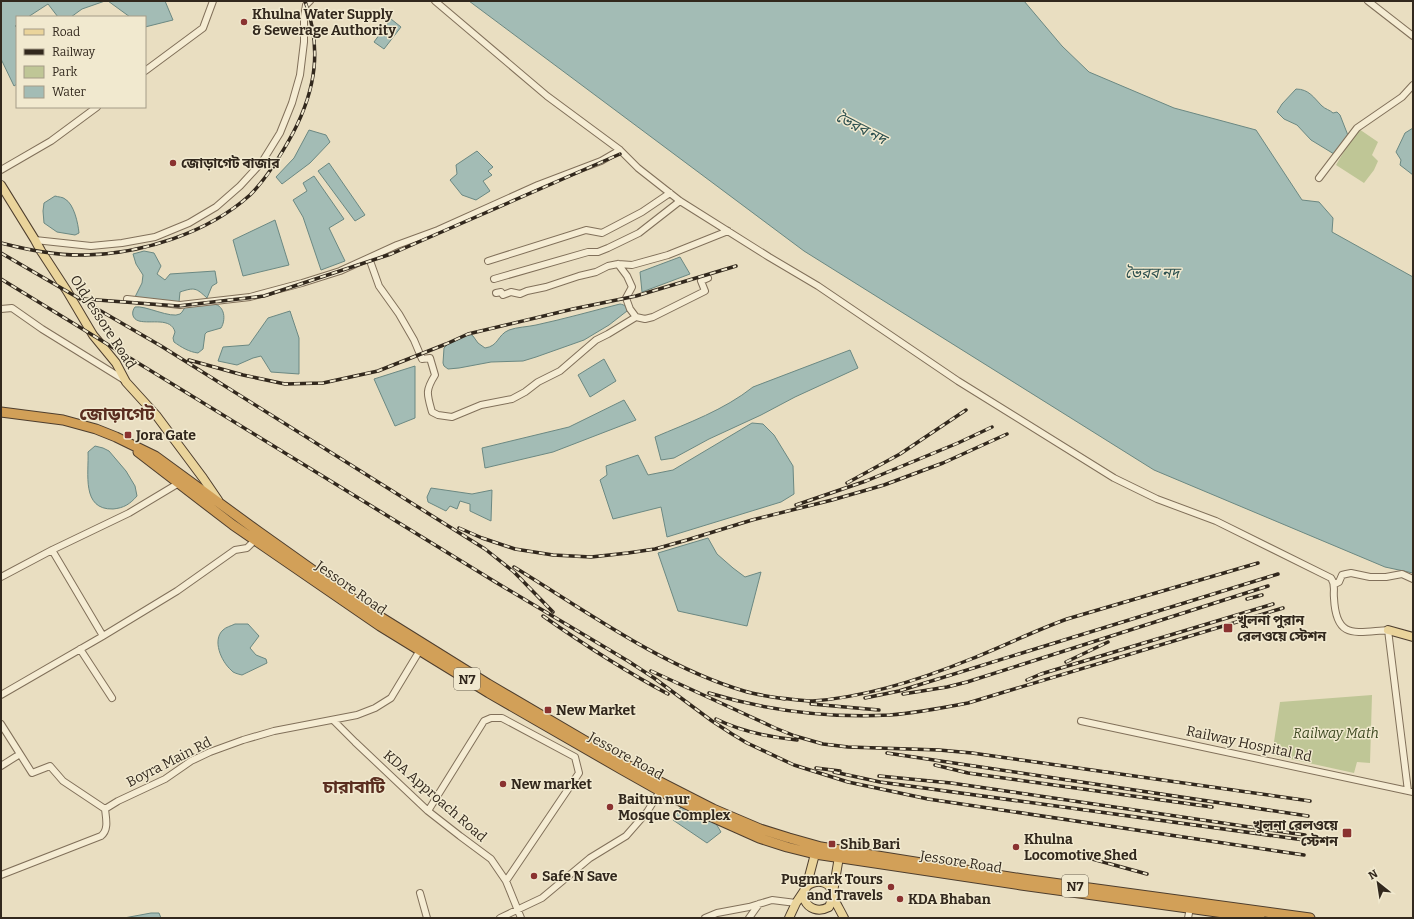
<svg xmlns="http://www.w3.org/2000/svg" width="1414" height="919" font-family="Bitter,'Noto Sans Bengali',serif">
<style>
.green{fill:#bfc696}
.water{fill:#a3bcb5;stroke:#6b8882}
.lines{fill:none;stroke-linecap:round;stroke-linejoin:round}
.minor-casing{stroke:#81705a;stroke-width:8}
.major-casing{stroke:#4e3e2e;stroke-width:10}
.highway-casing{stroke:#4e3e2e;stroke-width:11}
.minor{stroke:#f5ecd3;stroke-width:6}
.major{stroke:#ead49b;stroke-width:8}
.highway{stroke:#d2a058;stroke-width:9}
.rail-casing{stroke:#32281d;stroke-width:3.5}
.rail{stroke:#f1e9cf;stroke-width:2;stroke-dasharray:6;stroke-linecap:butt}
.poi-dot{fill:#8a3230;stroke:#f1e9cf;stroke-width:1.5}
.labels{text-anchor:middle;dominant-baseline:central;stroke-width:3;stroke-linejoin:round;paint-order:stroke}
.shield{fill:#f1e9cf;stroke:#6b6252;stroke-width:1}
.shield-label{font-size:13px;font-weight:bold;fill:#32281d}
.poi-label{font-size:14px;font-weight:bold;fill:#32281d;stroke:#f1e9cf;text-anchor:start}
.street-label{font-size:14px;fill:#32281d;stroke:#f1e9cf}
.park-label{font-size:14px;font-style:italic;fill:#414c25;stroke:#f1e9cf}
.water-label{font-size:15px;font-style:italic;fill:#2d504f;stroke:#f1e9cf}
.district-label{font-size:18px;font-weight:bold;fill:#5a2e20;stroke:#f1e9cf}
</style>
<rect width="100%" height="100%" fill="#e9dec1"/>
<path class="green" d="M1359,129L1378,142L1372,155L1378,161L1374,170L1364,183L1336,165L1346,148Z
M1372,695L1370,763L1357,762L1354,773L1272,755L1280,702Z"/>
<path class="water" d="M1,1H105L82,9L71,17H58L48,4L28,17H17V24L15,26L17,28V84L14,86L1,59Z
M108,1H165L173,20L145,27V17H130Z
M469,1H1024L1062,46L1089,72L1174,108L1256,130L1302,200L1319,202L1333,218L1332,232L1413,277V573L1385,567L1154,470L804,251Z
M391,19L401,27L384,49L374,42Z
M1296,89C1309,89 1314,98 1322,106C1325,109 1330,110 1333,113L1337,112L1340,115L1349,138L1334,154L1311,140L1297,125L1284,119L1277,112L1282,104Z
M1413,128V175L1400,165L1401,160L1396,152L1405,133Z
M309,130L326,135L330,142L310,163L282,184L276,177L294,158Z
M477,151L493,167L488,171L492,175L483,181L490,191L476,200L462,195L450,180L457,174L456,165Z
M329,163L365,215L355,221L318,171Z
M314,176L344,219L329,228L345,261L321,270L303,217L293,200L307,191L303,183Z
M55,196C58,197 63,197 65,199C74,204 78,223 79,233L75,235L57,232L44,223L43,211L44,203Z
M275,220L289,265L243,276L233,240Z
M144,251L154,253L161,266L157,274L165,280L170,274L215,271L217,283L212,286L207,298C196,288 195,287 180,292L179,302L135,297L142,283L143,275L136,264L133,254Z
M680,257L690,274L642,292L640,272Z
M214,304C225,306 226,320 221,328L207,332L205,334L203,349L198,353C189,352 181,347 174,342L173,338L175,332C171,317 151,324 139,321C132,319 131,312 135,307C145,305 171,319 180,314C183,312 184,308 186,306Z
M620,304C625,305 626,306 627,311L609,325L584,340L536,357L523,361L491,362L459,368L448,369L444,366L443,363L444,348L447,345L465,336L470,334L473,336L478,343L485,348C499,346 497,335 509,330C517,327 527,327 536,325C564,319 592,311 620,304Z
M290,311L299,338V374L271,372L261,356L253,358L237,365L218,361L223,347L249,345L268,318Z
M850,350L858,368L795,397L761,415L709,439L674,458L661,460L655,437C688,423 724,410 753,387Z
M604,359L616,381L590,397L578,375Z
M415,366V418L395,426L374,379Z
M624,400L636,420L553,452L485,468L482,448L569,427Z
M752,423L763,424L774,435L793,466L794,494L781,502L667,537L661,507L613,519L600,480L607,475L606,466L638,455L648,475L673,470Z
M95,446L103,448L109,451L126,471L135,486L137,496C130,504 124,508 113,509C81,510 89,473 88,452Z
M431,488L472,494L492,490L491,521L470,511V504L460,501L457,509L450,506L446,511L428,502L427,497Z
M708,538L717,554L733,568L745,577L761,572L747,626L678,611L658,553Z
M235,624H248L259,636L250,648L256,655L266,659L267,663L242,675C238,674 233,673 231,670C221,661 212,640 223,630C226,627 231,626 235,624Z
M683,803L712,817L721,832L707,843L673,820Z
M151,913H159L161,918H124Z"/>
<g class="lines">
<g class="minor-casing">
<path id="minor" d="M435,1L547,96L620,150L638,168L680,201L769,257L818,286L958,381L1114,478L1157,499L1216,521L1331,578C1336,585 1333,590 1334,598C1336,640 1355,632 1388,630L1408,791
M1368,1L1413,36
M145,71L203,28L213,1
M1,170L51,141L97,107
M1319,178L1357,128L1402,97L1413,85
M35,240L91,246L122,243L155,237L189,223L216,207L240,186L262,162L280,133L292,103L300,75L304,42V17L306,5L310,1
M369,258L379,286L399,314L414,340L422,359L430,358L435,375C425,391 427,394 432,412L438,415L452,417L481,405L512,399L525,392L538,382L560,371L596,340L608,334L636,317L645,319L653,317L705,291L701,281L708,278
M488,261L586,230L602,233L642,212L670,193
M618,264L627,276L632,287L626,298L630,309L636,317
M494,279L588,252H598L608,248L639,233L680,201
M496,293L501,292L503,295L511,292L520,294L527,291L546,287L579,276L596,272L608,266L618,264L632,265L668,255L728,231
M127,299L180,305L250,297L302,283L340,271L397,245L438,230L538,185L601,161L620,150
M1,309L12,308L42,329L126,381
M52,550L103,636
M1,577L52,550L129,513L179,483
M1335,584L1339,582L1342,575L1346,574L1351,573L1370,577H1386L1402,574L1413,579
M80,649L112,698
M1,695L103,636L177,591L235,550L247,548L255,540
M333,720L355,742L428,811L460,836L491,859L506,881L521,918
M1081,721L1413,792
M1,724L20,754
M1,766L20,754L32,773L50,766L63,781L105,809
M428,811L484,721L491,718H502L575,757L579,773L506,881
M1,875L101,836C109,830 106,818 105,809L118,801L165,779L191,761L210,752L243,740L274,731L357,715L375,708L391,698L420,650
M420,893L427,918
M500,918L542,898L590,858L626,836L647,812L660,791
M705,918L717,913L749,907L772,900L796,903
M749,918L759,904
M1188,918L1190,908"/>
</g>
<g class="major-casing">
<path id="major" d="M1,185L35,240L41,251L67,291L93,335L116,363L126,382L156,415L203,478L218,500
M1388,630L1413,637
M806,888L815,854
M833,892L840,851
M833,897L829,907C806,919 792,886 816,882C821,881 827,883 830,887C833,891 832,895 834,899C837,905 841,912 844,918
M789,918L796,903L804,891"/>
</g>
<g class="highway-casing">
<path id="highway" d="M1,412L63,420L96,429L116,437L155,456L259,532L366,608L488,684L621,762L713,809L760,829L789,838L821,847L1023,879L1310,918
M138,452L233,525L380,626L489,693L621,769L660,791L712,817L759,838L787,847L815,854L1021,885L1260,918"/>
</g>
<use href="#minor" class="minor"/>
<use href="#major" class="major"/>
<use href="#highway" class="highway"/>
<g class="rail-casing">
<path id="rail" d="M1,243C28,250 57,256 85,255C141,254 208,233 250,195C268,177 281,155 293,133C316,89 322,48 305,1
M1,253L161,346L485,549L514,572L553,612
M1,279L497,583L628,661L654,678L712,721L732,734L747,743L794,765L848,782L928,799L1304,855
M84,299L178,306L264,296L391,254L620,154
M189,360L243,375L285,384L323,383L378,371L446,344L468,334L573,309L636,296L736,266
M847,483L900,454L966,410
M796,505L866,481L958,443L992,427
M459,528L482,538L515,549L553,555L591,557L628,553L655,549L687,540L752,520L832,500L884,485L943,463L1007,434
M514,567C586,611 663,667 744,691C757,695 772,697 785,699
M1247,599L1262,595
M543,616C583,644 625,671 668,694
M1066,662L1108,642
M651,671L775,728L795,736L823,744L848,747L939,750L972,753L1310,801
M1027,680L1041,674L1273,604
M709,693C768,711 829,718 890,715C916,713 942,708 968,703L1283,608
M903,694L947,687L967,682L1268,586
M780,698C791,699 802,701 813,701C867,697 922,679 971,659C1004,646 1034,631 1067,619L1258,563
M865,698L899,691L1278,574
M811,704L879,710
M716,719C742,732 768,737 797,740
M887,753L1308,816
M935,765L968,773L1212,807
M816,768L840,771
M834,772L880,782L1304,840
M879,776L951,783L1305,835
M1085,857L1147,874"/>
</g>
<use href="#rail" class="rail"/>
</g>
<g class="poi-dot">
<circle cx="244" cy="22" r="4"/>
<circle cx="173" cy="163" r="4"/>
<rect x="124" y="431" width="8" height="8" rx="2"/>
<rect x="1223" y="623" width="10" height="10" rx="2"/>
<rect x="544" y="706" width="8" height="8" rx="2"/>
<circle cx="503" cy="784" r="4"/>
<circle cx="610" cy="807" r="4"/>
<rect x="1342" y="828" width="10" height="10" rx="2"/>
<rect x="828" y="840" width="8" height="8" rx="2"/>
<circle cx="1016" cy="847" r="4"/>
<circle cx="534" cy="876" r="4"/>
<circle cx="891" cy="887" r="4"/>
<circle cx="900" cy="899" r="4"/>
</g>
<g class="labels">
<g class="shield">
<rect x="454" y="668" width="26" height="22" rx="3"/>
<rect x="1062" y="875" width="26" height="22" rx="3"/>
</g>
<g class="shield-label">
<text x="467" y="679">N7</text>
<text x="1075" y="886">N7</text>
</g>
<g class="poi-label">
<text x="252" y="14">Khulna Water Supply<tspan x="252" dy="16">&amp; Sewerage Authority</tspan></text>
<text x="181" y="163">জোড়াগেট বাজার</text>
<text x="136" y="435">Jora Gate</text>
<text x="1237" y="620">খুলনা পুরান<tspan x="1237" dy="16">রেলওয়ে স্টেশন</tspan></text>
<text x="556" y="710">New Market</text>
<text x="511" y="784">New market</text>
<text x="618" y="799">Baitun nur<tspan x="618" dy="16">Mosque Complex</tspan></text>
<text x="1338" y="825" text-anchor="end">খুলনা রেলওয়ে<tspan x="1338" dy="16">স্টেশন</tspan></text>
<text x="1024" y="839">Khulna<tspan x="1024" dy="16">Locomotive Shed</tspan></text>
<text x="840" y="844">Shib Bari</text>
<text x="542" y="876">Safe N Save</text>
<text x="883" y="879" text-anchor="end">Pugmark Tours<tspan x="883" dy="16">and Travels</tspan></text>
<text x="908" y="899">KDA Bhaban</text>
</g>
<g class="street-label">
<text transform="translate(103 322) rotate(57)">Old Jessore Road</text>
<text transform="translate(351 588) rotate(35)">Jessore Road</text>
<text transform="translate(1249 744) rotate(12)">Railway Hospital Rd</text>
<text transform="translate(626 756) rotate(29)">Jessore Road</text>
<text transform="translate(169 762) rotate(-27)">Boyra Main Rd</text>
<text transform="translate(435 796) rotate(41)">KDA Approach Road</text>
<text transform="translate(961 862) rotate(9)">Jessore Road</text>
</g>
<g class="park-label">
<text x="1336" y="733">Railway Math</text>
</g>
<g class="water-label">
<text transform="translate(861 128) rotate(27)">ভৈরব নদ</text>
<text x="1152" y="273">ভৈরব নদ</text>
</g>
<g class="district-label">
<text x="117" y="414">জোড়াগেট</text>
<text x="354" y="787">চারাবাটি</text>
</g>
</g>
<rect width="1414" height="919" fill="none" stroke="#32281d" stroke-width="4"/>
<rect x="16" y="16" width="130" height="92" fill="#f1e9cf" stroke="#a59c88"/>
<rect x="24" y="29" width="20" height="6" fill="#ead49b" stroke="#a59c88"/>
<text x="52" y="36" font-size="12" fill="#32281d">Road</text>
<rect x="24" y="49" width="20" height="6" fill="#32281d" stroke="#a59c88"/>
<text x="52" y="56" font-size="12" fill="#32281d">Railway</text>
<rect x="24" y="66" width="20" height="12" fill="#bfc696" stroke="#a59c88"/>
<text x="52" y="76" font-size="12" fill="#32281d">Park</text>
<rect x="24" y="86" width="20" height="12" fill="#a3bcb5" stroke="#a59c88"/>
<text x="52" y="96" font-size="12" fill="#32281d">Water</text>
<g transform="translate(1378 883) rotate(330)" stroke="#f1e9cf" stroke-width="3" paint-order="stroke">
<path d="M0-3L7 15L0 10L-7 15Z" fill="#32281d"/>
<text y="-6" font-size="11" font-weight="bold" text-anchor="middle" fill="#32281d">N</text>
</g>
</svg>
